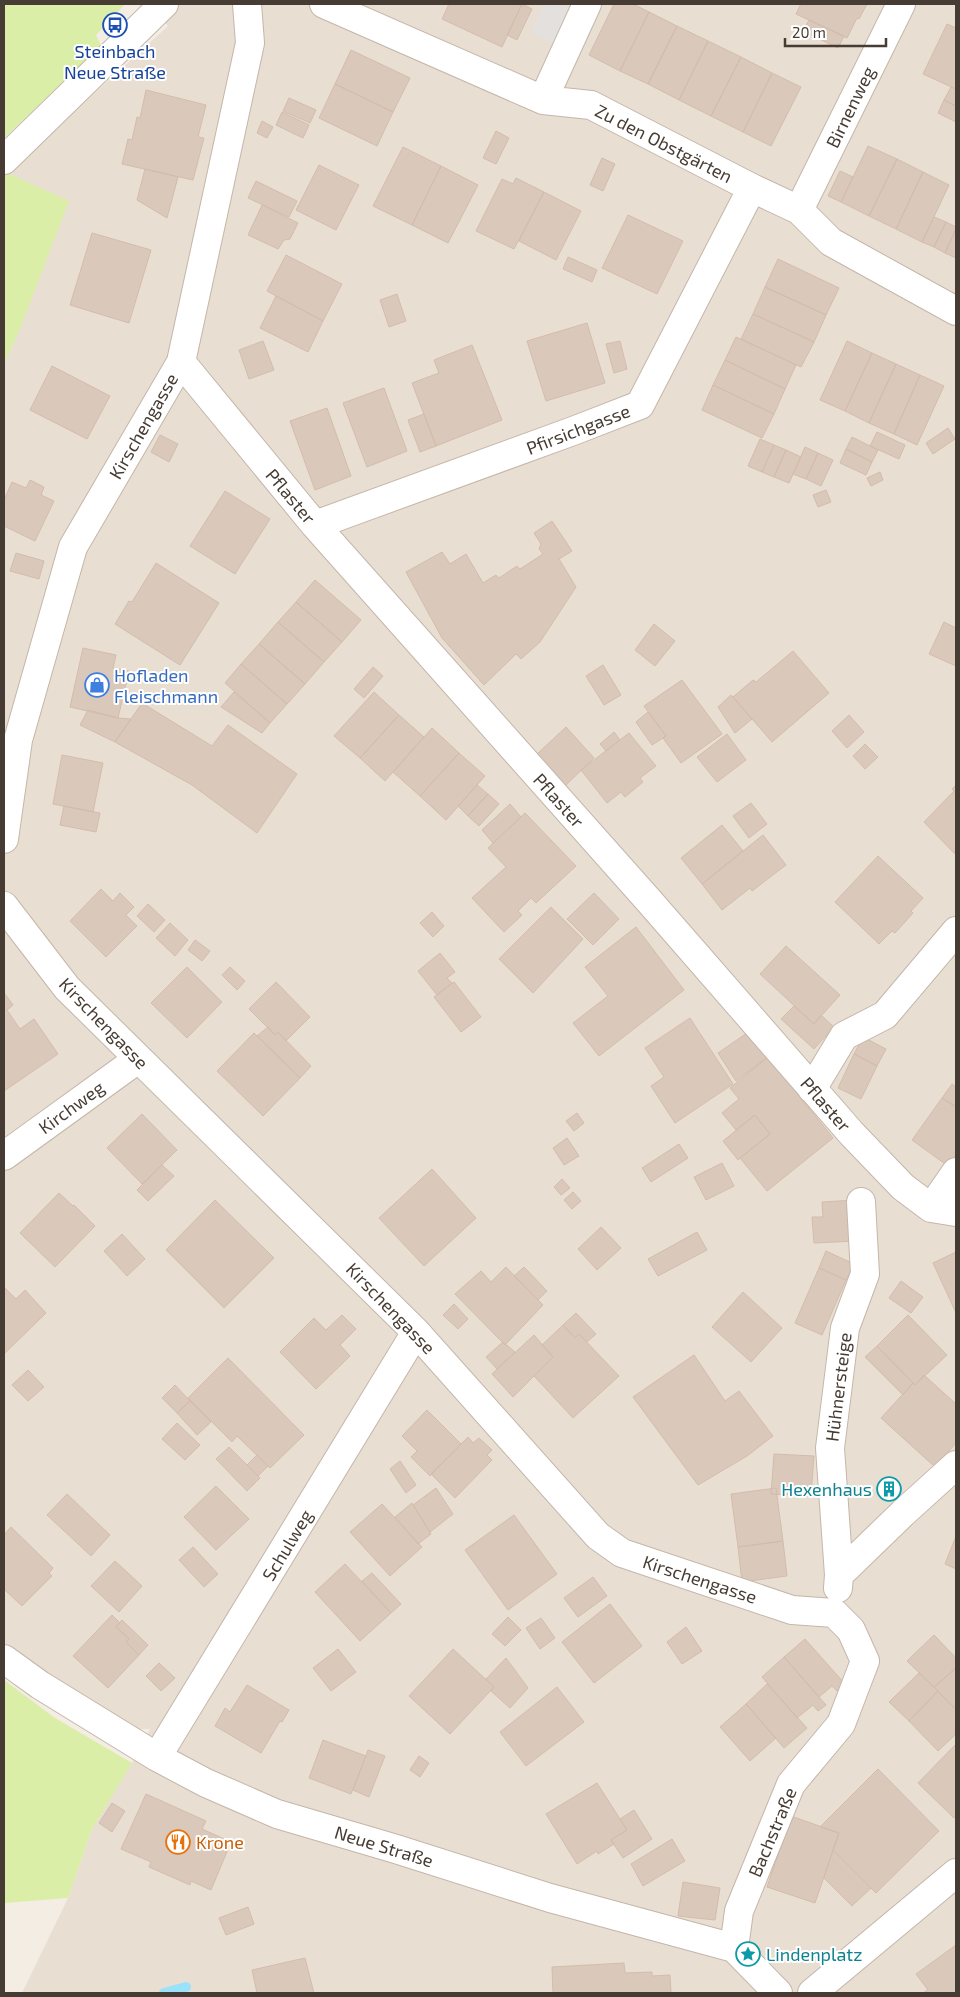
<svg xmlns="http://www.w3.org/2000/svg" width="960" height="1997" font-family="'Exo 2',sans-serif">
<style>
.residential{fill:#e9ded2}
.green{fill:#daeea8}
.parking{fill:#e4e0dd}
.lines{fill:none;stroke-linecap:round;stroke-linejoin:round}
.stream{stroke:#99e2f9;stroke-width:10}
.building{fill:#dac9bb;stroke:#d3bcab}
.minor-casing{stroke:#c4b6a9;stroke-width:30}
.minor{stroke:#fff;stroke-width:28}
.labels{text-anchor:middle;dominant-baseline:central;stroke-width:4;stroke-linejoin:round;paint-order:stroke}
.transit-label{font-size:18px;fill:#164399;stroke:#fff}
.street-label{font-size:18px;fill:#473c33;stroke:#fff}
.shop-label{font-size:18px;fill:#366cbe;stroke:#fff;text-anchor:start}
.culture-label{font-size:18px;fill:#0d838f;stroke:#fff;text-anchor:end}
.food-label{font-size:18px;fill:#c56008;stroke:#fff;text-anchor:start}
</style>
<rect width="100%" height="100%" fill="#f4ede4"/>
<path class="residential" d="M150,4H956V1993H22L68,1898L92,1829L132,1763L150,1729H135L19,1657L4,1644V364L20,329L7,173L168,26Z"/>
<path class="green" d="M4,4H125L96,35L101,46L4,138Z
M7,173L69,201L20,329L4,364V176Z
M4,1680L55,1718L132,1763L92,1829L68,1898L4,1903Z"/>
<path class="parking" d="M544,4H563L572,8L556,44L531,33Z"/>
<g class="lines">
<path class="stream" d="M164,1993L186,1987"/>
</g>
<path class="building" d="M449,4H522L502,47L442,19Z
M522,4L532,9L517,40L507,35Z
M614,4H633L649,12L620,71L589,55Z
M801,4H867L859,19L857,18L847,38L796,14Z
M649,12L677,26L648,84L620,71Z
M809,20L844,36L838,48L803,31Z
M947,24L956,28V89L923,74Z
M677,26L708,41L679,100L648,84Z
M708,41L741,57L711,116L679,100Z
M351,50L410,78L393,112L335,84Z
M741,57L772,73L743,132L711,116Z
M772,73L801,87L771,146L743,132Z
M335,84L393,112L377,146L319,118Z
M951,87L956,89V106L944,100Z
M146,90L206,105L198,137L204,138L193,180L122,164L128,139L132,140L137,117L140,118Z
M289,98L316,110L310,123L283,111Z
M944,100L956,106V122L938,113Z
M282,112L309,125L303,138L276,125Z
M262,121L273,127L267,138L257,133Z
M496,131L509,138L496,164L483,158Z
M868,146L897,159L869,216L841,202Z
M403,147L441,166L412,225L373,206Z
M602,158L615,164L603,191L590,185Z
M897,159L923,172L896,229L869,216Z
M319,165L359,185L336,230L296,210Z
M441,166L478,185L448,243L412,225Z
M145,169L178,177L167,218L137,200Z
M840,171L853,177L841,202L828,196Z
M923,172L949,185L922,242L896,229Z
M516,178L544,192L514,249L476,231L502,179L513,184Z
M256,181L297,201L289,217L248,198Z
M544,192L581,211L556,260L519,241Z
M262,205L298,223L290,239L284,240L278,249L248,235Z
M628,215L683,241L657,294L602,268Z
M934,217L946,222L934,247L922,242Z
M946,222L956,227V229L945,253L934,247Z
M956,229V258L945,253Z
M92,233L151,250L129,323L70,305Z
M286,255L342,284L323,321L267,291Z
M568,257L597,270L592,282L563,269Z
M778,259L839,288L826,315L765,287Z
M765,287L826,315L814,342L753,314Z
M397,294L406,321L389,327L380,300Z
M276,296L323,321L308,352L260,328Z
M753,314L814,342L801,367L741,339Z
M587,323L605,383L546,401L527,341Z
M736,337L796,365L785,389L725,360Z
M263,341L274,370L249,379L239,350Z
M620,341L627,369L614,373L606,344Z
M847,341L872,353L845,411L820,400Z
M472,345L502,420L436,446L412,383L439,373L434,360Z
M872,353L896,364L869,423L845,411Z
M725,360L785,389L774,414L713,385Z
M896,364L920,375L894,434L869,423Z
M52,366L110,396L87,439L30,410Z
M920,375L944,386L917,445L894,434Z
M713,385L774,414L762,438L702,410Z
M384,388L407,451L367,467L343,403Z
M327,408L351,476L315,490L290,421Z
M424,414L436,446L420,452L408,420Z
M948,428L955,439L933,454L926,443Z
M877,432L905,445L899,459L870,446Z
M160,435L178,444L169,462L151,452Z
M852,437L878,450L872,462L846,449Z
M760,439L774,445L762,472L748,466Z
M774,445L786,450L774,477L762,472Z
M805,447L818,453L806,479L793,474Z
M846,449L872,462L866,475L840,463Z
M786,450L801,457L789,483L774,477Z
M818,453L833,460L821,486L806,479Z
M880,472L883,480L871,486L867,478Z
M30,480L44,487L41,495L54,501L35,541L4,526V500L12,482L26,488Z
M826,490L831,502L818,507L813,495Z
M225,491L270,519L235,574L190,546Z
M552,521L572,551L559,559L576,587L540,642L521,659L516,654L484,685L442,638L406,572L442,552L450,564L466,554L483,583L496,575L499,578L517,566L520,569L543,554L539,549L541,544L534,533Z
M16,553L44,561L39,579L10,571Z
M156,563L219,603L180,665L115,624L129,601L132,602Z
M315,580L361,620L342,642L296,602Z
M296,602L342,642L324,662L278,622Z
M278,622L324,662L305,684L259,644Z
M944,622L956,628V666L929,654Z
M654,624L675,641L655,666L635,650Z
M259,644L305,684L287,704L241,664Z
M83,648L116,655L113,668L129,671L118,718L70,707Z
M793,651L829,693L772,742L733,697L753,680L756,682Z
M241,664L287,704L270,723L225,683Z
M603,665L621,695L604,705L586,676Z
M373,667L383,676L364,698L354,689Z
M682,680L722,734L681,763L663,738L666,736L644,706Z
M234,692L270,723L262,733L221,707Z
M374,692L399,715L360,758L334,736Z
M731,695L752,719L735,733L718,707Z
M142,703L212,746L228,725L297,774L257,833L192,785L115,742Z
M88,710L118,718L131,719L115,742L80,725Z
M648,712L666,736L652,745L636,722Z
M399,715L424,737L385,781L360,758Z
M849,715L864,732L847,748L832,731Z
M566,727L594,758L565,786L536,755Z
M432,728L459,753L420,796L393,772Z
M614,732L620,740L606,751L600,744Z
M629,733L656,766L640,778L643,782L625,797L621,792L607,803L581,770Z
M727,734L746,760L717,782L697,757Z
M865,744L878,757L865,769L853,756Z
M459,753L485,776L446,820L420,796Z
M62,755L103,763L93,812L53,804Z
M477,785L488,794L468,816L458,806Z
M956,785V855L924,822L954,791L952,789Z
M488,794L499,804L479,826L468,816Z
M751,803L767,824L749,838L733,816Z
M510,804L521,817L493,843L482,830Z
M64,806L100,813L96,832L60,825Z
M525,813L576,866L536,903L531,898L518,911L522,915L504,932L472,898L506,867L488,848Z
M722,825L743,851L702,884L681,858Z
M763,835L786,865L752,891L750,888L722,910L702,884Z
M878,856L923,898L911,911L913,913L895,933L892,931L879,944L835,902Z
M101,889L113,901L120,893L134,907L126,915L137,926L106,957L70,921Z
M594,893L619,919L593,945L567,919Z
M148,904L165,920L154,932L137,916Z
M551,907L583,939L533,993L499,959Z
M432,912L444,926L433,937L420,923Z
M170,923L188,940L175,956L156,938Z
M636,927L684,990L599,1056L573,1023L608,996L585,967Z
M195,940L210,951L202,961L188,950Z
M786,946L840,995L814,1024L760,974Z
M440,953L455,972L447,978L452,983L437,995L418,971Z
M187,967L222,1002L187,1038L151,1003Z
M230,967L245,981L237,990L222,975Z
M276,982L310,1017L286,1041L278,1032L275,1035L249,1009Z
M454,982L481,1017L461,1032L434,997Z
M5,994L13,1005L7,1010L20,1029L34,1019L58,1054L4,1091V995Z
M794,1006L814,1024L821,1015L834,1027L814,1049L781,1019Z
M690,1018L733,1084L675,1123L651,1086L664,1077L645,1048Z
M268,1027L275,1035L278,1032L311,1066L300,1078L257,1036Z
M254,1033L300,1078L263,1116L217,1071Z
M747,1033L769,1056L736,1081L718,1053Z
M863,1037L886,1049L877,1066L854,1054Z
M854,1054L877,1066L861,1099L838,1088Z
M768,1057L833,1138L767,1191L740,1158L770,1134L755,1115L736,1130L722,1113L739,1099L730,1088Z
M952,1084L956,1087V1107L942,1098Z
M942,1098L956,1107V1155L948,1166L912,1140Z
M577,1113L584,1123L574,1131L566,1121Z
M142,1114L177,1150L142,1184L107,1148Z
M755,1115L770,1134L738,1160L723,1141Z
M567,1138L579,1156L564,1165L553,1148Z
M679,1144L688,1158L651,1182L642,1168Z
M722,1163L734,1186L706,1200L694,1177Z
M162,1165L174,1176L148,1201L137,1190Z
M432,1169L476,1218L424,1266L379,1218Z
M562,1179L570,1188L561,1195L554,1187Z
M573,1192L581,1201L572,1209L564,1200Z
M59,1193L73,1206L74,1205L95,1226L55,1267L20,1233Z
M215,1200L274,1258L224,1308L166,1250Z
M855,1200L857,1241L814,1243L812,1217H823L822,1202Z
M601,1227L621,1248L597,1270L578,1249Z
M697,1232L707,1250L658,1276L648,1259Z
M122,1234L145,1259L127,1276L104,1251Z
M826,1251L854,1264L846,1280L819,1268Z
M956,1252V1313L933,1263Z
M506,1267L543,1305L505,1345L455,1294L481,1271L491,1282Z
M524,1267L547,1291L538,1300L514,1276Z
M819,1268L846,1280L822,1335L795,1323Z
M901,1281L923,1297L911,1313L889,1298Z
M4,1287L16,1299L25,1290L46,1313L4,1354Z
M743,1292L782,1328L751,1362L712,1327Z
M454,1304L468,1319L458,1329L443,1315Z
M576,1313L596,1334L587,1342L579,1334L575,1338L563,1325Z
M342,1315L356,1329L340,1345L350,1356L316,1389L280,1352L314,1318L326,1330Z
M908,1315L947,1355L915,1385L877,1346Z
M563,1325L575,1338L579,1334L619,1376L573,1418L534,1376L553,1357L542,1345Z
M534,1335L553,1357L513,1397L492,1374Z
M503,1342L515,1352L497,1369L486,1357Z
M877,1346L913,1383L903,1395L865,1357Z
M694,1355L725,1401L739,1391L773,1436L747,1456L698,1485L633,1397Z
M228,1358L304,1435L270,1468L237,1436L232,1442L188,1398Z
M28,1370L44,1387L28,1401L12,1385Z
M924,1375L956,1404V1443L935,1467L881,1418L913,1383L915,1385Z
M175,1385L190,1401L177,1413L162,1398Z
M190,1401L211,1422L197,1435L177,1413Z
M427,1410L461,1444L430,1476L411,1457L417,1451L402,1436Z
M177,1423L200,1445L185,1460L162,1439Z
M468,1437L473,1443L479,1438L492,1450L487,1455L492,1460L455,1498L431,1474Z
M229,1447L260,1478L247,1491L216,1459Z
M774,1454L814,1456L811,1496L771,1494Z
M257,1455L268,1466L258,1476L247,1465Z
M400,1461L416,1485L406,1493L390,1469Z
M893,1479L899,1492L885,1499L879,1486Z
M216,1486L249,1519L216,1550L184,1517Z
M436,1488L453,1514L430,1532L413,1505Z
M776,1488L783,1541L738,1547L731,1494Z
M67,1494L110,1535L91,1556L47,1515Z
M412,1503L431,1534L418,1544L395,1517Z
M382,1504L422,1547L390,1576L350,1532Z
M514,1515L557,1574L508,1610L465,1550Z
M11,1527L53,1568L49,1573L52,1576L22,1606L4,1589V1535Z
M956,1536V1569L945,1564Z
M783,1541L787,1576L742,1582L738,1547Z
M193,1547L218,1574L204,1587L179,1560Z
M115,1561L142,1586L119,1612L91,1586Z
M345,1564L391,1613L360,1641L315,1592Z
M372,1573L401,1604L391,1613L362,1581Z
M593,1577L607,1596L578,1617L564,1598Z
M610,1604L642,1646L594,1683L562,1642Z
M112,1615L120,1623L116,1627L129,1639L126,1642L139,1655L108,1688L73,1656Z
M508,1617L521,1630L505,1646L492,1634Z
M541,1618L555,1638L540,1649L526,1628Z
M122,1620L148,1645L139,1655L126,1642L129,1639L116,1627Z
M686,1627L702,1651L682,1664L667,1642Z
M934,1635L956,1658V1668L934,1687L907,1661Z
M805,1639L845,1684L837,1691L832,1686L819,1697L784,1657Z
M338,1649L356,1672L331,1691L313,1668Z
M453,1649L494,1687L450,1734L409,1696Z
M784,1657L826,1705L818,1711L813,1705L797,1718L762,1677Z
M506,1658L528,1688L510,1708L491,1691L494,1687L486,1679Z
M159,1663L175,1678L161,1691L146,1676Z
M956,1668V1710L934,1687Z
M919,1673L938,1691L909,1721L889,1702Z
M767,1684L807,1728L784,1748L746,1704Z
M247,1685L289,1710L282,1722L280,1721L261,1753L215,1726L225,1708L230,1712Z
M557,1687L584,1722L526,1766L500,1732Z
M938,1691L956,1710V1734L938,1751L909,1721Z
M746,1704L776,1738L750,1761L720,1727Z
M323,1740L366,1756L351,1794L309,1778Z
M956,1744V1816L954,1818L918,1783Z
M368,1750L385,1756L369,1797L353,1790Z
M419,1756L429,1763L420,1777L410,1770Z
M878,1769L939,1831L876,1893L833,1850L839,1833L820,1827Z
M597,1783L627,1830L611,1840L614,1844L598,1854L597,1851L577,1864L546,1814Z
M146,1794L206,1821L202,1829L231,1842L211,1890L191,1881L190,1885L149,1867L151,1862L121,1849Z
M112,1803L125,1811L112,1832L99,1823Z
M634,1810L652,1839L623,1858L611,1840L627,1830L620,1819Z
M791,1816L839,1833L815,1903L767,1887Z
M672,1839L685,1861L643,1886L631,1864Z
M833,1850L871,1888L852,1906L824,1878Z
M683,1882L720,1888L715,1920L678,1916Z
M248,1907L254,1924L226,1935L219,1918Z
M956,1945V1993H923L928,1990L916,1974Z
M305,1958L314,1993H257L252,1970Z
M624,1963L625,1973L652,1972V1976L670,1975L671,1993H553L552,1967Z"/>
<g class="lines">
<g class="minor-casing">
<path id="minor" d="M324,4L543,100L591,105L752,188L799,210L831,242L956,311
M543,100L587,4
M4,160L164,4
M799,210L901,4
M181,362L315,525L650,902L852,1134L903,1187L931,1208L956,1212
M315,525L573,431L640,405L752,188
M4,839L18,740L73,547L181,362L250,43L247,4
M4,906L67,988L416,1332L598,1536L622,1553L792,1610L834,1613
M812,1089L844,1036L885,1015L956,931
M4,1156L138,1059
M931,1208L956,1172
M839,1575L830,1448L845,1328L865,1274L861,1202
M838,1588L839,1575L903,1513L956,1465
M4,1659L40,1685L157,1757L206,1783L277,1814L396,1849L550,1898L734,1948L778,1993
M157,1757L416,1332
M734,1948L739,1911L791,1784L841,1724L865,1661L851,1630L834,1613
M812,1993L956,1873"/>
</g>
<use href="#minor" class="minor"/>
</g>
<defs>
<g id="bus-ring" transform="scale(1.25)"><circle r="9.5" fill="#fff" stroke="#1a4fb4" stroke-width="1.5"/><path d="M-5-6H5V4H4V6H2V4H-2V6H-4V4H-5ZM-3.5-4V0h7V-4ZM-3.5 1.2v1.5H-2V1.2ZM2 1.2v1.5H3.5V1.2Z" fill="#1a4fb4"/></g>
<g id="shop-ring" transform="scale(1.25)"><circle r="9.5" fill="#fff" stroke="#3f7fe0" stroke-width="1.5"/><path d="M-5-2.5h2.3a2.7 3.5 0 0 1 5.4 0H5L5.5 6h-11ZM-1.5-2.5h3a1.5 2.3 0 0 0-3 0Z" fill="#3f7fe0"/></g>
<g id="building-ring" transform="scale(1.25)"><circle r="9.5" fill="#fff" stroke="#0f9aa8" stroke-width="1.5"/><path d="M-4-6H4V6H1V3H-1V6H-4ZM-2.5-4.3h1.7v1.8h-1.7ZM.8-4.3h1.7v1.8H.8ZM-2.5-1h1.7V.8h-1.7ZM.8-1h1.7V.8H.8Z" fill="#0f9aa8"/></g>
<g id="restaurant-ring" transform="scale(1.25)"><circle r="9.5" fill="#fff" stroke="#e8710a" stroke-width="1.5"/><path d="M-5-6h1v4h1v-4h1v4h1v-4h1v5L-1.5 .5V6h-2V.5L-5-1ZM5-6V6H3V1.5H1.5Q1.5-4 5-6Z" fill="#e8710a"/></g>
<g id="sight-ring" transform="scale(1.25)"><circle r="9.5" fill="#fff" stroke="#0f9aa8" stroke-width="1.5"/><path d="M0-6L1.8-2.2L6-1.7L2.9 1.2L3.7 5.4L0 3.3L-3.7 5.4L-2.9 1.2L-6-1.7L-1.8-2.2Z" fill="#0f9aa8"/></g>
</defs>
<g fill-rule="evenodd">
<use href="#bus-ring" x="115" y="25"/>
<use href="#shop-ring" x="97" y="685"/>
<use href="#building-ring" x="889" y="1489"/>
<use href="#restaurant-ring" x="178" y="1842"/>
<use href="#sight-ring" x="748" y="1954"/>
</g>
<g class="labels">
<g class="transit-label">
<text x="115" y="51">Steinbach<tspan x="115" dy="21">Neue Straße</tspan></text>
</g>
<g class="street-label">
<text transform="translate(850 107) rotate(-64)">Birnenweg</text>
<text transform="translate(664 143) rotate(27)">Zu den Obstgärten</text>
<text transform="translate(143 426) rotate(-60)">Kirschengasse</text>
<text transform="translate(578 429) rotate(-21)">Pfirsichgasse</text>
<text transform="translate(291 496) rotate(50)">Pflaster</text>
<text transform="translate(559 800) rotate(48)">Pflaster</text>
<text transform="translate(104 1023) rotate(46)">Kirschengasse</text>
<text transform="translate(826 1104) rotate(49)">Pflaster</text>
<text transform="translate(71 1107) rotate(-36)">Kirchweg</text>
<text transform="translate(391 1308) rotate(46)">Kirschengasse</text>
<text transform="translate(838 1387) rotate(-83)">Hühnersteige</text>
<text transform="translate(287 1545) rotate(-59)">Schulweg</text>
<text transform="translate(700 1579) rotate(18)">Kirschengasse</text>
<text transform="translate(772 1832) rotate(-67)">Bachstraße</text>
<text transform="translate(384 1846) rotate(17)">Neue Straße</text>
</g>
<g class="shop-label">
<text x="114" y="675">Hofladen<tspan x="114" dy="21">Fleischmann</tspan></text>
</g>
<g class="culture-label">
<text x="872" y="1489">Hexenhaus</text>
<text x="766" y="1954" text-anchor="start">Lindenplatz</text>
</g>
<g class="food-label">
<text x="196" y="1842">Krone</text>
</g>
</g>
<rect width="960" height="1997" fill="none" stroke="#473c33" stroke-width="10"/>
<path d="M785 38v8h101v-8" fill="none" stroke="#473c33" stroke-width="2.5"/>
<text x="792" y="38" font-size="15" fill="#473c33" stroke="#ffffff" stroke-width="4" paint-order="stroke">20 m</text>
</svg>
